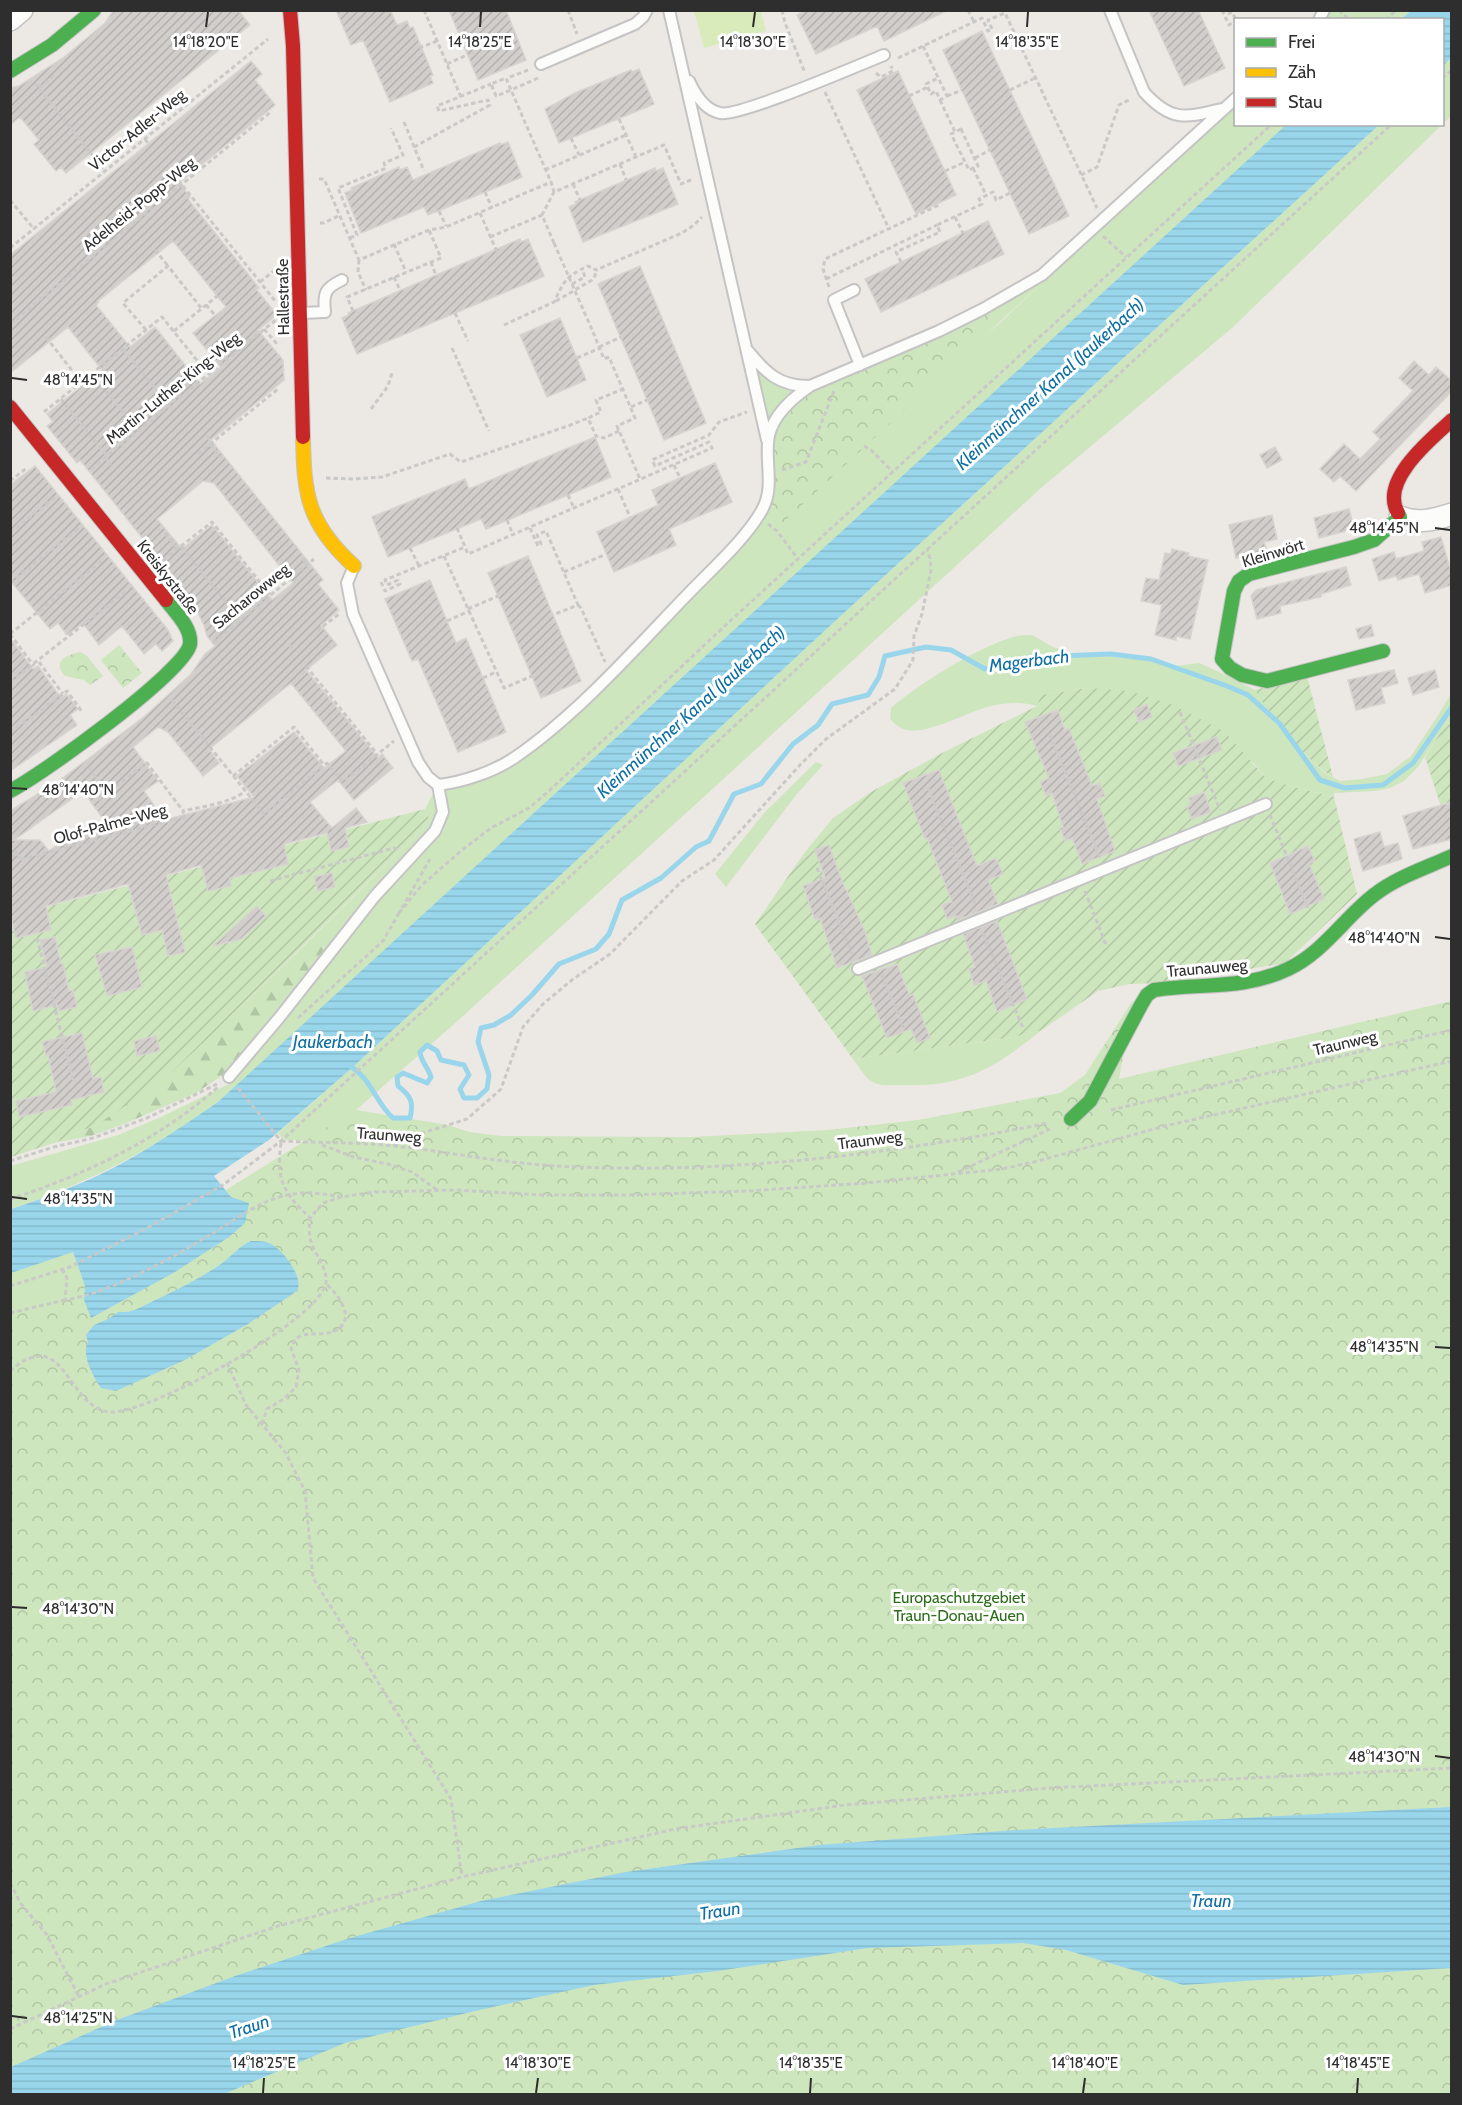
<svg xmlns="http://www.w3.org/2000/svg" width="1462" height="2105" font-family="Cabin,sans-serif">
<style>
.grass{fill:#cee6be}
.forest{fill:url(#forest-firs)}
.park{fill:url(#park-crowns)}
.garden{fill:url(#garden-furrows)}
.pitch{fill:#d9eabb}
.water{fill:url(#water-rules)}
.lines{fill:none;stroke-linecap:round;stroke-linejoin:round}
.stream{stroke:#99d6ec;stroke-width:5}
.building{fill:url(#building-hatch);stroke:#d7d4d0;stroke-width:1.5;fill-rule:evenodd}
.lane-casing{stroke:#c5c4c5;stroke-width:14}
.street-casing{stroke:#c5c4c5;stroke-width:24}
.fast-casing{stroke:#c5c4c5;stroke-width:16}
.slow-casing{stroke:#c5c4c5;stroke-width:16}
.jam-casing{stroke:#c5c4c5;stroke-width:16}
.path{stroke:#c9c9c8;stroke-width:3;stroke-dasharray:4.5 3;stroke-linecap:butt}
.lane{stroke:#fcfcfb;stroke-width:10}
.street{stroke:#fcfcfb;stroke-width:21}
.fast{stroke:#4caf50;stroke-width:14}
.slow{stroke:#ffc107;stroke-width:14}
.jam{stroke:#c62828;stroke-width:14}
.path-bridge{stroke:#c9c9c8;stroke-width:3;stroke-dasharray:4.5 3;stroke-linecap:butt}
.ticks{fill:none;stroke:#2e2e2e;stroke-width:2}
.labels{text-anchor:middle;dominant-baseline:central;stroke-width:6;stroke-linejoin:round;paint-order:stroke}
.street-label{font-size:16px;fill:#2e2e2e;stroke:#fff}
.park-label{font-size:16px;fill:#2c6e1b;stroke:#fff}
.water-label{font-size:18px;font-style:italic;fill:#0d6fa3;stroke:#fff}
.ticks-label{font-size:15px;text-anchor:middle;fill:#2e2e2e;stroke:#fff;stroke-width:6;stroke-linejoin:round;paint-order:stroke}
</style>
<defs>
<pattern id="forest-firs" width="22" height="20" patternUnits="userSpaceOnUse" patternTransform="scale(1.5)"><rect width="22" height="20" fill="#cee6be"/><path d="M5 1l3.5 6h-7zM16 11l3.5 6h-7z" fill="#b1c6a4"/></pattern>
<pattern id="park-crowns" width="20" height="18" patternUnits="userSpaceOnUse" patternTransform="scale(1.5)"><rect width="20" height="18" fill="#cee6be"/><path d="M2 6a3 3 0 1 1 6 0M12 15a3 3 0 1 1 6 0" fill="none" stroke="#b1c6a4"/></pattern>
<pattern id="garden-furrows" width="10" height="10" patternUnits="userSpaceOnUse" patternTransform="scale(1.5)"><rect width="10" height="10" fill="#cee6be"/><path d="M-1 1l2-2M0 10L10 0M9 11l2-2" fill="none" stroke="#b1c6a4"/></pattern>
<pattern id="water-rules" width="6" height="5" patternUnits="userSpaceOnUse" patternTransform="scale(1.5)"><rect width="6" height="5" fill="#99d6ec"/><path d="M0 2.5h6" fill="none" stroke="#84b8cb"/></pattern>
<pattern id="building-hatch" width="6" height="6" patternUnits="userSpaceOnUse" patternTransform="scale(1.5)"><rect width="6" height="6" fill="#d1cecb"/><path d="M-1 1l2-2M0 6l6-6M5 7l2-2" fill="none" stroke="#b4b1af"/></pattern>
</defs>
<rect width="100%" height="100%" fill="#ece8e4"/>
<path class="grass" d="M1330,11H1411L1401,19L1324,20Z
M1451,58V116L1232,328L1041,488L707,794L453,1025L356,1110L448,1125L520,1149L560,1153H637L641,1146H732L856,1136L994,1116C1020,1114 1044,1117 1069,1114L1029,1123L856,1152L732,1161L636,1164L559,1163L517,1159L391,1142L287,1140L282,1138L278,1133L353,1067L845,612L1379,125L1442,124L1443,66Z
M1235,103L1236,124L1287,125L265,1061C249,1075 234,1090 217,1103C154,1150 85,1184 11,1209V1166L118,1135L161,1117L227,1085L376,900L435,836L444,790L545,740L762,517L1000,323L1093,234Z
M755,369H758L777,386L794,391L768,422Z
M1032,635L1053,647L1074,654L1151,660L1169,667L1199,663L1217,671L1255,690L1305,754L1325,773L1340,781L1362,779L1387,774L1411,756L1437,717L1452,692L1451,716L1418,767L1404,781L1390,788L1375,791L1334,793V797L1290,786L1266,778L1254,763L1088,688L1041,695L1037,706C1021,702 1007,702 991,706C968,711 922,739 901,728C897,726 893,722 890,719L891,708C918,684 978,647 1013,637C1019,635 1026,635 1032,635Z
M816,762L823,765L796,795L726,887L715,874L764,813Z
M435,790L440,810L435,824L327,950L313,937L430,821L425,809Z
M1042,1030C994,1068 965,1087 903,1085C892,1085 880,1087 871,1081C864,1077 858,1065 853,1059L1014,1037Z
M73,1251L85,1286L84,1300L11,1319L10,1273Z"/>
<path class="forest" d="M313,937L327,950L275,1018L223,1075L196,1093L124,1124L91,1136L54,1143L98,1124L219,1028Z"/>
<path class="park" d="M1057,269L777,528L762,517L774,484L773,435L781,419L793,404L811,391C894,354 983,323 1057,269Z
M119,645L142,673L123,688L101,660Z
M81,652L87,656L103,676L90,685L84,680L65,676C51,662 67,654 81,652Z
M1133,1000L1119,1079L1451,1001V2094H11V1316L35,1309L343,1117L502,1136L692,1137L828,1130L918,1120L1060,1093L1085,1075Z"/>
<path class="garden" d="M1307,676L1333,777C1308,763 1270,714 1255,690Z
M1088,688L1129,691L1173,705L1225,732L1266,778L1290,786L1334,797L1357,894L1285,963L1163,983L1129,984L1098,991L1042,1030L1014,1037L853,1059L755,924L805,852L833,818L871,792L942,753L1037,706L1041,695Z
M1451,716V838L1425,757Z
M425,809L430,821L219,1028L161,1082L98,1124L54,1143L11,1157V916Z"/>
<path class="pitch" d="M694,11H761L766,31L704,48Z"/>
<path class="water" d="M1411,11H1451V58L1443,66L1442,20L1401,19Z
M1287,124L1379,125L845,612L353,1067L269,1140L214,1176L231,1197L249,1203L245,1223L229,1237L175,1272L91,1318L84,1300L85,1286L73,1252L11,1273V1209C47,1197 83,1184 117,1166C152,1147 185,1125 218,1102Z
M251,1241C256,1241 262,1241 266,1242C280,1245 305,1277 297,1291L248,1324L185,1360L116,1391L101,1388C93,1376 81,1355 88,1342L86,1335L94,1325L108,1319L118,1312H128L137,1309C165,1295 195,1282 221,1264C231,1257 240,1245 251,1241Z
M1451,1807V1968L1183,1985L1066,1950L1023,1943L868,1948L718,1971L594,1985L475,2011L345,2043L224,2094H11V2067L117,2020L235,1976L350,1938L481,1901L626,1872L819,1845L1016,1830Z"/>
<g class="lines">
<path class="stream" d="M348,1065C371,1077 375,1102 393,1118H410C414,1102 411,1096 398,1086L397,1077L403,1073L427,1083L431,1077C428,1067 421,1062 420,1052L427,1045L437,1051L441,1060L464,1065L469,1075L460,1089L464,1098H477L487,1089L489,1075L478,1042L481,1028L494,1025L511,1015L532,995L559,964L596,949L609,934L622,900L661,878L696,847L709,841L734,794L761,784L793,744L818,725L832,704L868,695L879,677L885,656L926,647L951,650L985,669L1032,657L1111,654L1151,659L1227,686L1248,695L1280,724L1320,780L1345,788L1383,785L1413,763L1452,707"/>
</g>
<path class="building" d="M114,10H238L250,25L66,173L61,167L56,171L34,144L39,140L20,117L10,125V88L19,86L63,58L105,23Z
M336,10H390L397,25L407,21L410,28L413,27L433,75L430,76L433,83L390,102L363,40L351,45Z
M449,10H506L526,60L478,80Z
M806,10H948L884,41L877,26L816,54L797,15Z
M1149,10H1198L1225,68L1184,86Z
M982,31L1069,216L1029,234L943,50Z
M251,61L262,74L255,80L275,105L179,183L190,197L188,199L259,288L256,289L277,315L258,330L283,360L284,380L211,440L323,580L318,584L339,610L321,625L337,645L306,670L378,758L382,754L393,768L354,800L338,780L310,802L332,828L356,808L367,822L345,828L349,847L331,851L327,833L284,844L288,864L230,878L231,886L208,891L201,865L166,875L185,952L168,956L162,930L142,935L128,884L46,906L51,930L16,938L10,914V811L56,783L145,716L191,674L205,654L215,646L207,636L204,625L196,609L161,567L164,565L80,460L77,463L47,426L53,422L47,414L102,370L68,327L10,373V255ZM173,241L226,307L193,333L221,367L200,384L155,327L130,347L96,305L99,302L98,301ZM203,481L214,483L293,583L272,600L212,525L182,549L157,519ZM291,683L346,751L324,768L294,732L237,776L254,797L164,820L144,791L158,781L133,747L158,727L168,732L203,776L219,763L209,749ZM83,791L104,820L82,837L77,831L49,851L40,840H14Z
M639,69L654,104L559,143L545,109L575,93L631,70L632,72Z
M898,71L956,195L916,214L857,90Z
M508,142L522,177L428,215L424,207L361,233L345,193L352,190L351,188L399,167L400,170L407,167L413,180L500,143V145Z
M655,168L656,171L663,168L678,204L583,242L569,207L576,204L575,202Z
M988,221L1004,254L881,312L865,279Z
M520,239L521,242L528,239L544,276L357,354L342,318L349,315L348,313Z
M640,266L706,423L664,440L598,284Z
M560,318L586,380L547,397L520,335Z
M1414,361L1429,375L1436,367L1452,381V391L1356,491L1340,476L1334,482L1320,469L1344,444L1360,459L1380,439L1373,432L1413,391L1399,378Z
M595,437L611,477L486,529L481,519L388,557L372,517L465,479L469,489Z
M1275,447L1282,460L1267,468L1260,455Z
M715,463L732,502L669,529L676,545L614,572L597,532L658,505L652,490Z
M35,466L168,630L173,641L162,651L156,644L144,654L122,626L99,645L83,623L67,635L58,623L50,629L10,580V485Z
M1349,509L1354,529L1319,538L1314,518Z
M1272,515L1277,539L1264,542L1267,551L1236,558L1229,525Z
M1441,537L1452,575V585L1425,593L1419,574L1398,580L1396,576L1379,581L1372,559L1394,552L1396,559L1424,551L1422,542Z
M1172,549L1189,553L1188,556L1208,560L1190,639L1176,636V640L1155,635L1162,605L1141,601L1146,578L1159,580L1165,553L1171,554Z
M528,556L581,681L541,698L488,573Z
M1346,567L1351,585L1321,594V597L1280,606L1281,613L1257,619L1251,596L1256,590Z
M430,580L456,643L466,638L506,732L458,752L418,659L412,661L385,599Z
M1371,625L1374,636L1359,639L1356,629Z
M10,638L33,669L38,666L61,698L66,694L78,709L70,715L77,725L10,771Z
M1394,670L1398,683L1381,688L1385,703L1356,710L1348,680Z
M1435,670L1439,687L1413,695L1408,678Z
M1147,704L1152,717L1139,722L1134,710Z
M1058,710L1065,730L1069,728L1092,786L1100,783L1105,796L1097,799L1115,851L1082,864L1072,838L1065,841L1060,828L1063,827L1052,793L1046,796L1040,782L1049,778L1025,722Z
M1217,737L1222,750L1178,766L1173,753Z
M939,770L977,866L996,858L1003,874L988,880L998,904L958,920L957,916L947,919L942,905L952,902L927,838L925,839L903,783Z
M1204,792L1211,812L1192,819L1187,807L1191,805L1189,798Z
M1452,802V839L1413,849L1403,816Z
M1380,832L1384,847L1398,843L1402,859L1363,871L1354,839Z
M829,845L845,889H846L865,932L872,955L837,968L820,918L815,920L803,886L825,878L815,850Z
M1308,846L1315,861L1309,863L1324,899L1290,914L1270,863Z
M332,873L335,887L318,891L314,877Z
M257,906L266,916L241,939L213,946Z
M997,921L1027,999L997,1012L986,981L974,985L969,969L975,967L963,934Z
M55,937L61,964H63L69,991L73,990L77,1007L58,1011L57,1005L33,1011L25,972L47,967L40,940Z
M132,947L142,987L107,996L95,955Z
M897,964L910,996L913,994L930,1038L917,1043L911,1029L887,1038L862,976Z
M82,1033L93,1079L101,1077L104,1092L71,1100L72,1105L19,1117L16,1101L56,1092L48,1055L46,1056L42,1042Z
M156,1036L160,1051L137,1056L134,1041Z"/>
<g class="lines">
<g class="lane-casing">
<path id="lane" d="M669,10L767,440
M1110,10L1144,92C1171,122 1185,118 1222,109
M1319,20L1324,10
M541,64L635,24L643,17L647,10
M689,81C695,94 705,110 720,113C737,118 859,65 884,55
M854,290L834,300L860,365
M301,313L325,312C323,293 325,288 342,280
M748,351C766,373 779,386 809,386
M438,785C463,782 493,772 514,758C577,715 634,650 687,595C710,571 746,539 762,510C774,489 766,466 768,443C769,419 791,399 810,386L939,331L983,309L1042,275L1236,98
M858,969L1266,804
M229,1077L279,1018L375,896L435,831L443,812L438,785L428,777L418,762L353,614L347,583L354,566"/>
</g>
<g class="street-casing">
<path id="street" d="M10,20L22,10
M1400,517C1417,524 1434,520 1452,514"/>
</g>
<g class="fast-casing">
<path id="fast" d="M10,71L52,45L94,10
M1383,651L1267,681L1242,675L1230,668L1222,659L1234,591L1239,581L1249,574L1354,547L1374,540L1400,517L1398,513
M10,791C40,776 186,671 190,644C192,628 175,612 166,600
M1071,1119L1090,1101L1141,1005L1147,995L1154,990C1201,983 1244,990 1288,969C1324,952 1344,918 1374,895C1397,877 1426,868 1452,856"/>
</g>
<g class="slow-casing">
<path id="slow" d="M303,437C304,496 308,524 354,566"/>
</g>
<g class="jam-casing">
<path id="jam" d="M290,10L293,46L303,437
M10,407L166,600
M1398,513C1379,481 1431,439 1452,420"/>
</g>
<path class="path" d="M424,10L461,97
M568,10L577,34
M782,10L785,23L805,73
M968,10L974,22
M1222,10L1229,25L1232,23
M1339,10L1349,20
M1198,11V10
M1228,14L1232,12L1236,20
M1386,20L1396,10
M992,29L988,20L1005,13L1097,208
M923,46L947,96L940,100L936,91L931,94L926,84L938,78
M419,48L437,41
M898,58L982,18L988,31L992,29
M447,64L467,55
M876,73L881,77L893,71L891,66
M510,77L528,70
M538,78L511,90L506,78L491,84L496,96L511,90L551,182
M1442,78L1452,70
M35,83L105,171
M39,88L55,75
M1010,90L1035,78
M825,92L889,229
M909,96L928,87
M947,96L962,90
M940,100L955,132
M619,119L636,157
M404,122L424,171
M961,129L978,166L969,170L951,134Z
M571,138L579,155
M145,139L150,146
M414,147L490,105L488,100L439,111L437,106L491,84
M975,158L990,150
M620,164L626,180
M973,168L986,195
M545,170L626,135
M945,171L965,162
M1081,175L1097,167L1119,105L1131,99
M319,179H324L359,260L429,230L446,227L551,182L554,192L664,145L681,184L693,179
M178,180L276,302
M573,184L580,200
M485,192L492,208
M10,200L34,229
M439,211L446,226
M480,213L497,252
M955,217L963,233
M320,223H324L340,215
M1103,236L1126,257
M490,237L542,215
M350,238L357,235L338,188L386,168L384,163L403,155L391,128
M554,243L542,215L554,192
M394,244L406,272
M10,248L268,39
M155,250L168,266
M359,260L358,272L366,290
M431,262L437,278
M901,262L896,252L940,232L937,225L982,204L979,199L993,192L996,200L1010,193
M394,277L400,290
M826,279L937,225
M260,282L275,270
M572,284L585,277L582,269
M829,287L823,269L825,259L941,204
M556,301L592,280L595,276L596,270
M206,305L215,315
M353,311L347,297L441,258L429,230
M455,313L468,341
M10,324L272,111
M504,325L554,302C565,280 565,277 588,266L596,270L682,233L694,225L702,217
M264,329L277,344
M146,330L123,303L168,266L202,309
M174,331L221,293
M593,332L604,359L609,357L635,418L617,426L640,479
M46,337L81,382
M599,347L621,337
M452,348L489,431
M123,349L169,405
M577,358L600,348
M92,374L138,430
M61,399L107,456
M631,407L647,400
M371,409L388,386L392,373
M44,412L162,317L208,374
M619,431L604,438L596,436L588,418L601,412L596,400L623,389
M207,436L212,443
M210,444L220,457
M864,446L871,450L893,472
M198,454L278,389
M105,457L111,465
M674,465L680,478
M91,469L277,319
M782,470L806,462L834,391
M326,478L353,479L382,477L450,454L461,462L568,426L588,418
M10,481L28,467
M618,489L630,517
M568,495L574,508
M507,520L513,535
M768,524L777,531L798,559
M457,528L468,554L712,448L709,442L655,466L652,460L709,435L719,422L747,412
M530,528L538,546L541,544L537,535L546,531L578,605L553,615
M10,533L55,497
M165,533L177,549
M181,546L240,620
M410,548L419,566
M444,556L504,688L532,676
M303,559L308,566
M163,560L212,522L271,596
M564,572L604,555
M398,580L387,585L385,580L465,547
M381,582L385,591L400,584L398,580
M10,583L79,528
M578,605L581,608L605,662
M258,606L263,613
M468,609L498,596
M447,621L469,611
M317,631L339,614
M10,634L103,560
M10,634L34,666
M213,643L314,559
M289,645L293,649
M39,662L63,694
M306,666L377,754
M483,678L496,672
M10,682L129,589
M172,700L264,814L327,763L343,782L394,741
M1180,712L1220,810
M10,732L67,691L83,713
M1050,735L1100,858
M89,768L107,793
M233,776L294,727L324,765
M928,788L976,906
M98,800L147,763L183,811
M1270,815L1308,908
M10,844L18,855
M10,857L18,855L19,860L184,817L183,811C200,807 232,803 245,791
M817,868L854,958
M270,881L394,848L399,850
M1085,891L1106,945
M402,908L430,859
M399,913L422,885L462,850L491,828L529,808L550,790L728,623L1272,124
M983,933L1023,1028
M37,938L74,1083
M882,975L904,1029
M298,1018L383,941L399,913
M238,1088L281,1141
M1111,1110L1452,1030
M281,1141C319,1143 357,1142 395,1146C449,1152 503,1163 557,1166C722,1175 887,1155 1049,1123
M281,1143C276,1180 283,1192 310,1218
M322,1145L354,1157L388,1164L412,1172L437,1190
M393,1145L410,1137L467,1119L501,1089L523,1027L543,1004L572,980L610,954L682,881L714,860L800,765L826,739L895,689L913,660L914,636L922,614L931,570L930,558L927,550
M10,1161L54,1147L93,1138L147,1118L217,1084
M958,1172L1050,1129
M10,1199C83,1176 162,1138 219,1086
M62,1269L67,1278L65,1300C109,1293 164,1262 203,1239C235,1221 264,1195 302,1193C314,1192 327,1195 339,1196
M10,1286L70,1267L151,1226L223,1185L281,1141L1392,124
M10,1313L65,1300
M227,1363L246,1405L285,1452L305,1491L313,1578L451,1799L462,1877
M10,1371C66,1322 66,1409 111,1412C148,1414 319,1321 326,1283C328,1270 317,1257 312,1245C309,1236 309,1227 310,1218L323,1203L341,1197L375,1192L456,1190L543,1195H627L748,1191L867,1183L1002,1169L1038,1161L1165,1126L1452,1061
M262,1424L267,1409L284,1399L296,1387L299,1370L291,1348C293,1345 293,1342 296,1339C304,1331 322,1336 332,1332C359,1322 339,1295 326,1284
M10,1883L21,1904L47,1935L79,1997
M10,2029L106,1984L278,1926L462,1877L675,1829L845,1805L1050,1788L1452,1768"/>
<use href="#lane" class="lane"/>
<use href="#street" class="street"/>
<use href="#fast" class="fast"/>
<use href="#slow" class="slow"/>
<use href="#jam" class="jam"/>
<path class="path-bridge" d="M554,243L593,332"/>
</g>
<path class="ticks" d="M206,27L208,12M480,27L481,12M753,27L755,12M1027,27L1028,12M12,378L27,380M1435,528L1450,530M12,788L27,789M1435,937L1450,939M12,1197L27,1199M1435,1347L1450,1348M12,1607L27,1608M1435,1756L1450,1758M12,2016L27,2018M263,2093L264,2078M536,2093L538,2078M810,2093L811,2078M1083,2093L1085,2078M1357,2093L1358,2078"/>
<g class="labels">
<g class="street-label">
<text transform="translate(137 130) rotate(-39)">Victor-Adler-Weg</text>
<text transform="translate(139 204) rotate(-39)">Adelheid-Popp-Weg</text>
<text transform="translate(283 297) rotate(-91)">Hallestraße</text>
<text transform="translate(173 388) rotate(-39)">Martin-Luther-King-Weg</text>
<text transform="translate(1273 553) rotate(-17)">Kleinwört</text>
<text transform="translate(168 577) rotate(52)">Kreiskystraße</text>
<text transform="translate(251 596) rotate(-39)">Sacharowweg</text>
<text transform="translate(110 824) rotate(-15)">Olof-Palme-Weg</text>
<text transform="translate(1207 968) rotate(-5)">Traunauweg</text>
<text transform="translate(1345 1043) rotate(-13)">Traunweg</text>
<text transform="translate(389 1135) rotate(4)">Traunweg</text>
<text transform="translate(870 1140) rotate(-7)">Traunweg</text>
</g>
<g class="park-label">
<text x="959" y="1597">Europaschutzgebiet<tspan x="959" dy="18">Traun-Donau-Auen</tspan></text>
</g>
<g class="water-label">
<text transform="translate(1050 384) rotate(-42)">Kleinmünchner Kanal (Jaukerbach)</text>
<text transform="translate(1029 661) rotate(-7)">Magerbach</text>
<text transform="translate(691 712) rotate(-42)">Kleinmünchner Kanal (Jaukerbach)</text>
<text x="333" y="1042">Jaukerbach</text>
<text x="1211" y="1901">Traun</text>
<text transform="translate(720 1911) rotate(-9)">Traun</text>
<text transform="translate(249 2027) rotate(-19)">Traun</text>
</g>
</g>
<g class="ticks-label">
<text x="206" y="47">14°18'20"E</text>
<text x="480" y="47">14°18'25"E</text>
<text x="753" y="47">14°18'30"E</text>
<text x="1027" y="47">14°18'35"E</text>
<text x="78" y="385">48°14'45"N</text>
<text x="1384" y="533">48°14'45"N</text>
<text x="78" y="795">48°14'40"N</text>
<text x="1384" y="943">48°14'40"N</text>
<text x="78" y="1204">48°14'35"N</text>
<text x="1384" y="1352">48°14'35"N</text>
<text x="78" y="1614">48°14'30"N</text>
<text x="1384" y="1762">48°14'30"N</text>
<text x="78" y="2023">48°14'25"N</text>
<text x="264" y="2068">14°18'25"E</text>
<text x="538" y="2068">14°18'30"E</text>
<text x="811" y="2068">14°18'35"E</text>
<text x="1085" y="2068">14°18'40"E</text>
<text x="1358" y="2068">14°18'45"E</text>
</g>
<rect width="1462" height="2105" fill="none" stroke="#2e2e2e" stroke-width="24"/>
<rect x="1234" y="18" width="210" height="108" fill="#ffffff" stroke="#ababab" stroke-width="1.5"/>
<rect x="1246" y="38" width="30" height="9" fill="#4caf50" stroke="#ababab" stroke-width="1.5"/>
<text x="1288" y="48" font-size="18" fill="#2e2e2e">Frei</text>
<rect x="1246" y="68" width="30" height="9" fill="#ffc107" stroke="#ababab" stroke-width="1.5"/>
<text x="1288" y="78" font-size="18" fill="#2e2e2e">Zäh</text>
<rect x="1246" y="98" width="30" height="9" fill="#c62828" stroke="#ababab" stroke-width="1.5"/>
<text x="1288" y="108" font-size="18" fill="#2e2e2e">Stau</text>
</svg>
